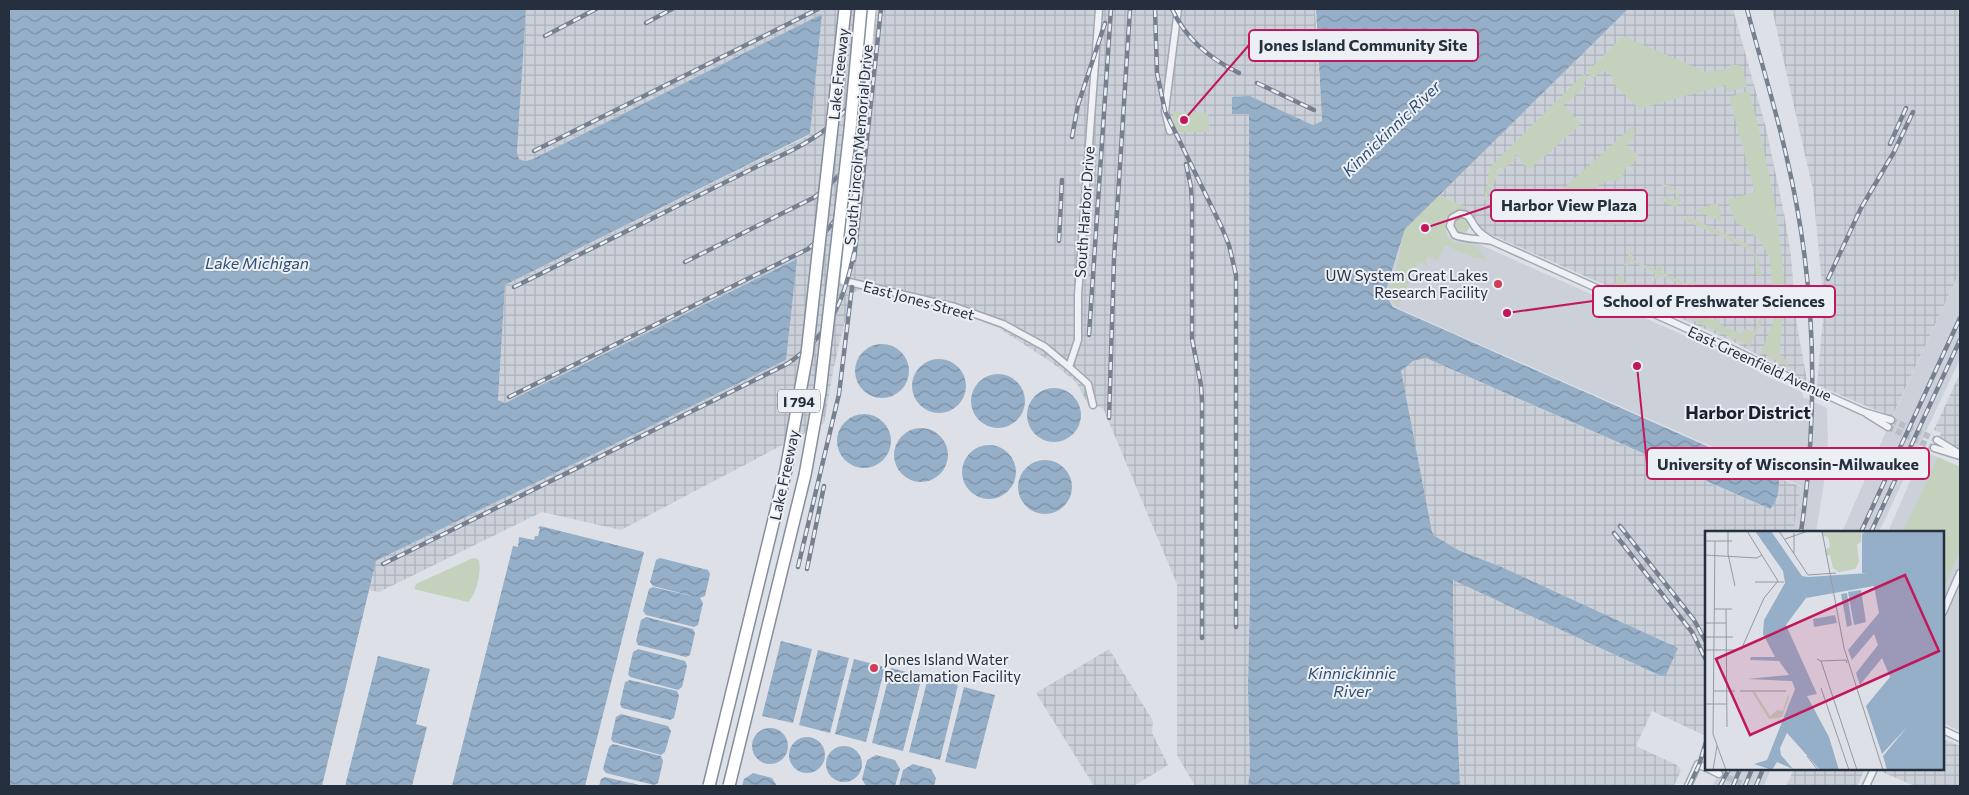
<svg xmlns="http://www.w3.org/2000/svg" width="1969" height="795" font-family="Commissioner,sans-serif">
<style>
.built{fill:#cbd0d9}
.industrial{fill:url(#industrial-grid)}
.green{fill:#c3d1bd}
.water{fill:url(#water-waves)}
.lines{fill:none;stroke-linecap:round;stroke-linejoin:round}
.street-tunnel{stroke:#b8bdc5;stroke-width:6;stroke-dasharray:6 3;stroke-linecap:butt}
.street-casing{stroke:#a2a8b1;stroke-width:9}
.street{stroke:#eff1f5;stroke-width:6}
.secondary{stroke:#fff;stroke-width:9}
.rail-casing{stroke:#768090;stroke-width:4.5}
.rail{stroke:#ecf0f5;stroke-width:2.5;stroke-dasharray:8;stroke-linecap:butt}
.highway-bridge-casing{stroke:#848e9e;stroke-width:14;stroke-linecap:butt}
.highway-bridge{stroke:#fff;stroke-width:11}
.poi-dot{fill:#cf3e56;stroke:#ecf0f5;stroke-width:2}
.labels{text-anchor:middle;dominant-baseline:central;stroke-width:4;stroke-linejoin:round;paint-order:stroke}
.shield{fill:#ecf0f5;stroke:#616974;stroke-width:1}
.shield-label{font-size:14px;font-weight:bold;fill:#262f3d}
.street-label{font-size:15px;fill:#262f3d;stroke:#ecf0f5}
.poi-label{font-size:15px;fill:#262f3d;stroke:#ecf0f5;text-anchor:end}
.water-label{font-size:16px;font-style:italic;fill:#304e71;stroke:#ecf0f5}
.quarter-label{font-size:18px;font-weight:bold;fill:#18202e;stroke:#ecf0f5}
.inset-road{fill:none;stroke:#949aa3;stroke-width:1}
.view{fill:#c2185b;fill-opacity:0.15;stroke:#c2185b;stroke-width:2.5}
.inset-edge{fill:none;stroke:#262f3d;stroke-width:2.5}
.leader{fill:none;stroke:#c2185b;stroke-width:2}
.callout-dot{fill:#c2185b;stroke:#ecf0f5;stroke-width:2}
.callout{fill:#ecf0f5;stroke:#c2185b;stroke-width:2}
.callout-label{font-size:16px;text-anchor:middle;font-weight:bold;fill:#262f3d}
</style>
<defs>
<pattern id="industrial-grid" width="8" height="8" patternUnits="userSpaceOnUse" patternTransform="scale(1.25)"><rect width="8" height="8" fill="#cbd0d9"/><path d="M0 4h8M4 0v8" fill="none" stroke="#aeb3bb"/></pattern>
<pattern id="water-waves" width="16" height="10" patternUnits="userSpaceOnUse" patternTransform="scale(1.25)"><rect width="16" height="10" fill="#96afc8"/><path d="M0 5q4-4 8 0t8 0" fill="none" stroke="#7a8fa4"/></pattern>
</defs>
<rect width="100%" height="100%" fill="#dde1e7"/>
<path class="built" d="M1448,234L1456,241L1474,242L1728,355L1766,376L1802,392L1803,397L1827,408L1828,441L1824,483L1816,532H1793L1801,486L1393,306L1385,293L1399,250L1426,262L1429,256L1436,259Z
M1960,271V359L1879,532H1842L1888,427Z
M1923,451L1960,467V731L1943,723V532H1888Z
M1722,769H1771L1764,786H1712Z"/>
<path class="industrial" d="M526,9H1315L1322,121L1313,125L1250,96L1232,114H1249L1250,594L1248,687L1250,769L1248,786H1195L1177,755V584L1103,408L1089,406L1076,382L1051,362L997,327L975,318L861,290L852,293L834,366L824,423L621,530L542,512L379,592L368,590L376,561L786,360L796,260L505,403L498,400L505,285L810,135L822,14L533,159L525,161L519,159L517,152Z
M1628,9H1733L1766,128L1784,213L1791,255L1796,319L1807,381L1732,341L1485,232L1480,228L1472,216L1463,210L1465,207L1439,195Z
M1772,9H1960V271L1892,417L1817,385L1824,306L1813,190Z
M1426,358L1769,509L1772,507L1777,496L1779,478L1801,487L1793,532H1706V736L1652,711L1636,746L1677,765L1681,771L1674,786H1460L1453,623V579L1661,676L1499,566L1458,550L1435,536L1432,532L1400,371L1413,361Z
M1960,373V449L1939,439L1941,433L1934,430Z
M1109,649L1153,721L1152,733L1168,765L1134,786H1094L1036,693Z
M1943,739L1960,746V786H1915L1884,773L1882,770L1943,769Z
M1794,769H1865L1857,786H1786Z"/>
<path class="green" d="M1623,36L1706,72L1730,68L1731,64L1742,66L1747,87L1727,92L1725,85L1639,109L1615,85L1612,81L1614,79L1607,71L1605,72L1603,70L1593,79L1587,72Z
M1584,74L1588,78L1583,83L1586,86L1577,94L1574,91L1576,95L1564,105L1581,124L1530,169L1524,165L1517,155L1515,156L1516,158L1503,170L1500,167L1495,172L1498,175L1482,206L1488,182L1489,168Z
M1749,91C1766,154 1780,217 1784,283L1786,287L1779,353L1787,361L1788,367L1761,352L1775,318L1770,259L1759,239L1735,221L1728,200L1755,192L1729,97Z
M1173,111L1208,113L1209,132H1177L1173,119Z
M1633,126L1635,134L1634,139L1628,142L1627,148L1639,154L1633,164L1625,168L1623,176L1618,181C1601,175 1581,202 1569,213L1547,203Z
M1661,184C1672,184 1678,190 1681,200L1676,207L1660,200L1664,197L1675,200L1677,198L1674,191L1664,187Z
M1439,195L1465,207L1463,210C1449,210 1441,222 1448,234L1447,237C1462,253 1473,232 1486,261L1478,257L1477,259L1445,245L1437,261L1429,256L1426,262L1428,266L1418,262L1415,269L1412,268L1408,285L1400,298L1401,299L1398,306L1395,305L1389,293L1401,251L1399,250L1405,229Z
M1718,203L1722,222L1694,210Z
M1630,208L1634,209L1631,221L1608,225L1606,212Z
M1683,216H1687L1749,245L1759,260L1761,275H1756L1755,256L1751,250L1682,219Z
M1453 226a8 8 0 1 1 16 0a8 8 0 1 1-16 0Z
M1630,252L1633,254L1631,259L1656,270L1660,265L1663,267L1661,272L1689,285L1693,280L1696,282L1694,287L1742,308L1746,303L1749,304L1744,318L1740,316L1741,311L1693,289L1690,294L1687,292L1688,287L1660,275L1658,279H1654L1655,272L1630,261L1628,266L1624,265Z
M1620,273L1624,276L1622,281L1647,292L1651,287L1654,288L1652,294L1680,307L1684,302L1687,304L1685,309L1714,321L1717,316L1720,319L1719,324L1741,334L1745,329L1754,332L1761,315L1756,312L1758,308L1757,288L1758,286L1762,289L1764,317L1750,346L1614,285Z
M1938,457L1960,467V550L1943,591V532H1903Z
M473,558L478,559C483,567 476,597 468,602L414,589L416,584Z"/>
<path class="water" d="M9,9H526L517,152L519,159L525,161L533,159L822,14L810,134L505,285L498,400L505,403L797,259L786,360L376,561L322,786H9Z
M1316,9H1628L1405,229L1385,293L1393,307L1779,478C1779,489 1778,501 1770,509L1426,358L1413,361L1401,371L1432,532L1435,536L1458,550L1499,566L1678,648L1666,675L1661,676L1453,580V623L1460,786H1248L1250,769L1248,687L1250,594L1249,114H1232V97L1250,96L1313,125L1322,121Z
M855 371a27 27 0 1 1 54 0a27 27 0 1 1-54 0Z
M912 386a27 27 0 1 1 54 0a27 27 0 1 1-54 0Z
M971 401a27 27 0 1 1 54 0a27 27 0 1 1-54 0Z
M1027 415a27 27 0 1 1 54 0a27 27 0 1 1-54 0Z
M837 441a27 27 0 1 1 54 0a27 27 0 1 1-54 0Z
M894 455a27 27 0 1 1 54 0a27 27 0 1 1-54 0Z
M962 472a27 27 0 1 1 54 0a27 27 0 1 1-54 0Z
M1018 487a27 27 0 1 1 54 0a27 27 0 1 1-54 0Z
M540,526L644,552L585,786H452L513,546L518,547L519,537L534,540L535,536H538L540,529L538,528Z
M660,558L708,570L710,574L705,596L700,598L703,603L698,625L694,627L646,615L643,611L649,589L653,587L700,598L653,586L650,582L656,560Z
M646,617L693,629L695,633L690,655L686,657L638,645L636,641L641,620Z
M781,641L812,649L793,723L762,716Z
M638,649L685,661L687,666L682,687L678,690L630,677L628,674L633,652Z
M818,650L849,658L830,733L799,725Z
M378,656L430,669L416,724L427,727L412,786H345Z
M854,659L885,667L866,742L835,734Z
M891,668L922,676L903,751L872,743Z
M928,678L958,685L940,760L909,752Z
M630,680L677,691L679,696L674,718L670,720L622,708L620,704L625,682Z
M964,687L995,695L976,769L945,762Z
M621,714L668,726L671,731L665,752L661,755L613,742L611,739L616,717Z
M752 746a18 18 0 1 1 36 0a18 18 0 1 1-36 0Z
M789 755a18 18 0 1 1 36 0a18 18 0 1 1-36 0Z
M613,744L661,756L663,761L658,783L654,785L606,773L603,769L609,747Z
M826 764a18 18 0 1 1 36 0a18 18 0 1 1-36 0Z
M876,755L895,760L900,769L895,786H866L862,779L867,760Z
M913,764L931,769L936,778L934,786H899L903,770Z
M753,773L772,778L777,786H742L744,779Z
M605,777L644,786H599L601,779Z"/>
<g class="lines">
<path class="street-tunnel" d="M1891,420L1937,440
M1888,427L1934,448
M1719,774L1748,786"/>
<g class="street-casing">
<path id="street" d="M1170,131L1165,111L1178,9
M1459,214C1471,213 1470,221 1476,228C1480,234 1486,237 1492,241C1482,239 1462,239 1455,235L1450,226L1452,218Z
M1492,241L1730,348L1813,389L1864,412L1891,420
M845,281L955,307L1003,324L1045,347L1069,367L1088,384L1093,405
M1069,367L1078,340V295L1099,9
M1867,414L1888,427
M1937,440L1960,454
M1934,448L1960,456
M1943,612L1960,573
M1943,730L1960,738
M1709,769L1719,774
M1688,786L1698,764L1706,768
M1866,786L1874,769"/>
</g>
<use href="#street" class="street"/>
<path class="secondary" d="M845,281L871,9"/>
<g class="rail-casing">
<path id="rail" d="M1155,9L1157,73L1165,111L1222,228L1229,245L1236,275V627
M1172,9C1186,39 1209,58 1239,73
M1747,9C1760,59 1776,109 1787,159C1816,282 1819,408 1801,532
M646,23L672,9
M545,36L596,9
M1257,83L1314,110
M1072,137L1078,105L1105,23
M1890,144L1906,108
M534,151L818,9
M1186,164L1191,187L1192,205V339L1201,385L1202,402V638
M1059,241L1062,180
M854,260L881,9
M685,262L815,197L842,173L854,153L864,130
M1828,279L1861,208L1894,152L1913,112
M514,287L758,166C812,142 849,124 871,65
M1089,335L1111,9
M509,397L808,249C831,229 848,206 859,176
M1109,418L1114,259L1130,9
M1620,526L1694,620L1706,642
M1861,532L1960,318
M1871,532L1960,340
M1614,533L1692,632L1706,660
M383,564L787,364C830,335 844,301 854,253
M798,567L839,394L852,287
M807,569L824,486
M1689,786L1699,765L1706,742
M1720,786L1729,769
M1733,786L1740,769
M1745,786L1752,769
M1756,786L1763,769"/>
</g>
<use href="#rail" class="rail"/>
<g class="highway-bridge-casing">
<path id="highway-bridge" d="M709,786L786,470L807,354L845,9
M729,786L805,475L820,392L850,130L861,9"/>
</g>
<use href="#highway-bridge" class="highway-bridge"/>
</g>
<g class="poi-dot">
<circle cx="1498" cy="284" r="5"/>
<circle cx="874" cy="668" r="5"/>
</g>
<g class="labels">
<rect class="shield" x="778" y="389.5" width="42" height="23" rx="4"/>
<g class="shield-label">
<text x="799" y="401">I 794</text>
</g>
<g class="street-label">
<text transform="translate(838 74) rotate(-84)">Lake Freeway</text>
<text transform="translate(858 145) rotate(-85)">South Lincoln Memorial Drive</text>
<text transform="translate(1084 212) rotate(-86)">South Harbor Drive</text>
<text transform="translate(919 300) rotate(15)">East Jones Street</text>
<text transform="translate(1760 363) rotate(25)">East Greenfield Avenue</text>
<text transform="translate(784 475) rotate(-78)">Lake Freeway</text>
</g>
<g class="poi-label">
<text x="1488" y="275">UW System Great Lakes<tspan x="1488" dy="17">Research Facility</tspan></text>
<text x="884" y="659" text-anchor="start">Jones Island Water<tspan x="884" dy="17">Reclamation Facility</tspan></text>
</g>
<g class="water-label">
<text transform="translate(1391 128) rotate(-44)">Kinnickinnic River</text>
<text x="257" y="262">Lake Michigan</text>
<text x="1352" y="672">Kinnickinnic<tspan x="1352" dy="18">River</tspan></text>
</g>
<g class="quarter-label">
<text x="1748" y="412">Harbor District</text>
</g>
</g>
<g transform="translate(1705 531)">
<rect width="239" height="239" fill="#dde1e7"/>
<path d="M116,0H160L157,4L156,2V11L152,14L154,31L150,38L134,41L128,37L125,24L121,25L120,19L125,16L124,8L121,5L114,7H112L117,6ZM47,161H50L65,185L72,179L78,180L83,163L84,167L77,186L64,188Z" fill="#c3d1bd"/>
<path d="M50,0H66L97,45L103,46L163,42H157V4L160,0H239V239H182L178,225L203,195L177,223L161,175L185,146L177,127L155,154L151,142L173,114L169,103L147,129L143,119L174,82L169,55L101,67L81,94L112,163L102,165L124,206L134,239H115L82,202L75,217L76,224L88,238L72,231L67,239L49,233L62,229L90,158L87,150L42,148L84,144L74,130L45,129L46,126H70L58,103L59,89L80,52L78,40ZM156,59L161,91L149,94L143,61ZM142,62L147,94L142,96L136,63ZM130,84L132,92L109,96L108,88Z" fill="#96afc8"/>
<path class="inset-road" d="M23,0V23L30,55M74,0L103,44L131,42M117,0L139,117L178,239M80,8L103,0M0,10H27M10,10L8,203L21,239M89,22V2M0,24L52,27L57,24M50,51H79M9,78H27M21,78L22,196M0,92H21M0,106H28M0,119H31M36,119L59,67L73,50L42,0M112,128L116,130L152,239M116,130L141,129L142,132M116,157L144,239M8,160H30M35,160H81M0,173H22M102,225L113,239M8,239L12,215"/>
<path class="view" d="M200,44L234,120L45,204L11,128Z"/>
<rect width="239" height="239" class="inset-edge"/>
</g>
<path class="leader" d="M1184 120L1249 45M1425 228L1491 206M1507 313L1593 301M1637 366L1647 464"/>
<g class="callout-dot">
<circle cx="1184" cy="120" r="5"/>
<circle cx="1425" cy="228" r="5"/>
<circle cx="1507" cy="313" r="5"/>
<circle cx="1637" cy="366" r="5"/>
</g>
<g class="callout">
<rect x="1249" y="30" width="229" height="31" rx="5"/>
<rect x="1491" y="190" width="156" height="31" rx="5"/>
<rect x="1593" y="286" width="242" height="31" rx="5"/>
<rect x="1647" y="448" width="282" height="31" rx="5"/>
</g>
<g class="callout-label">
<text x="1363" y="51">Jones Island Community Site</text>
<text x="1569" y="211">Harbor View Plaza</text>
<text x="1714" y="307">School of Freshwater Sciences</text>
<text x="1788" y="470">University of Wisconsin-Milwaukee</text>
</g>
<rect width="1969" height="795" fill="none" stroke="#262f3d" stroke-width="20"/>
</svg>
